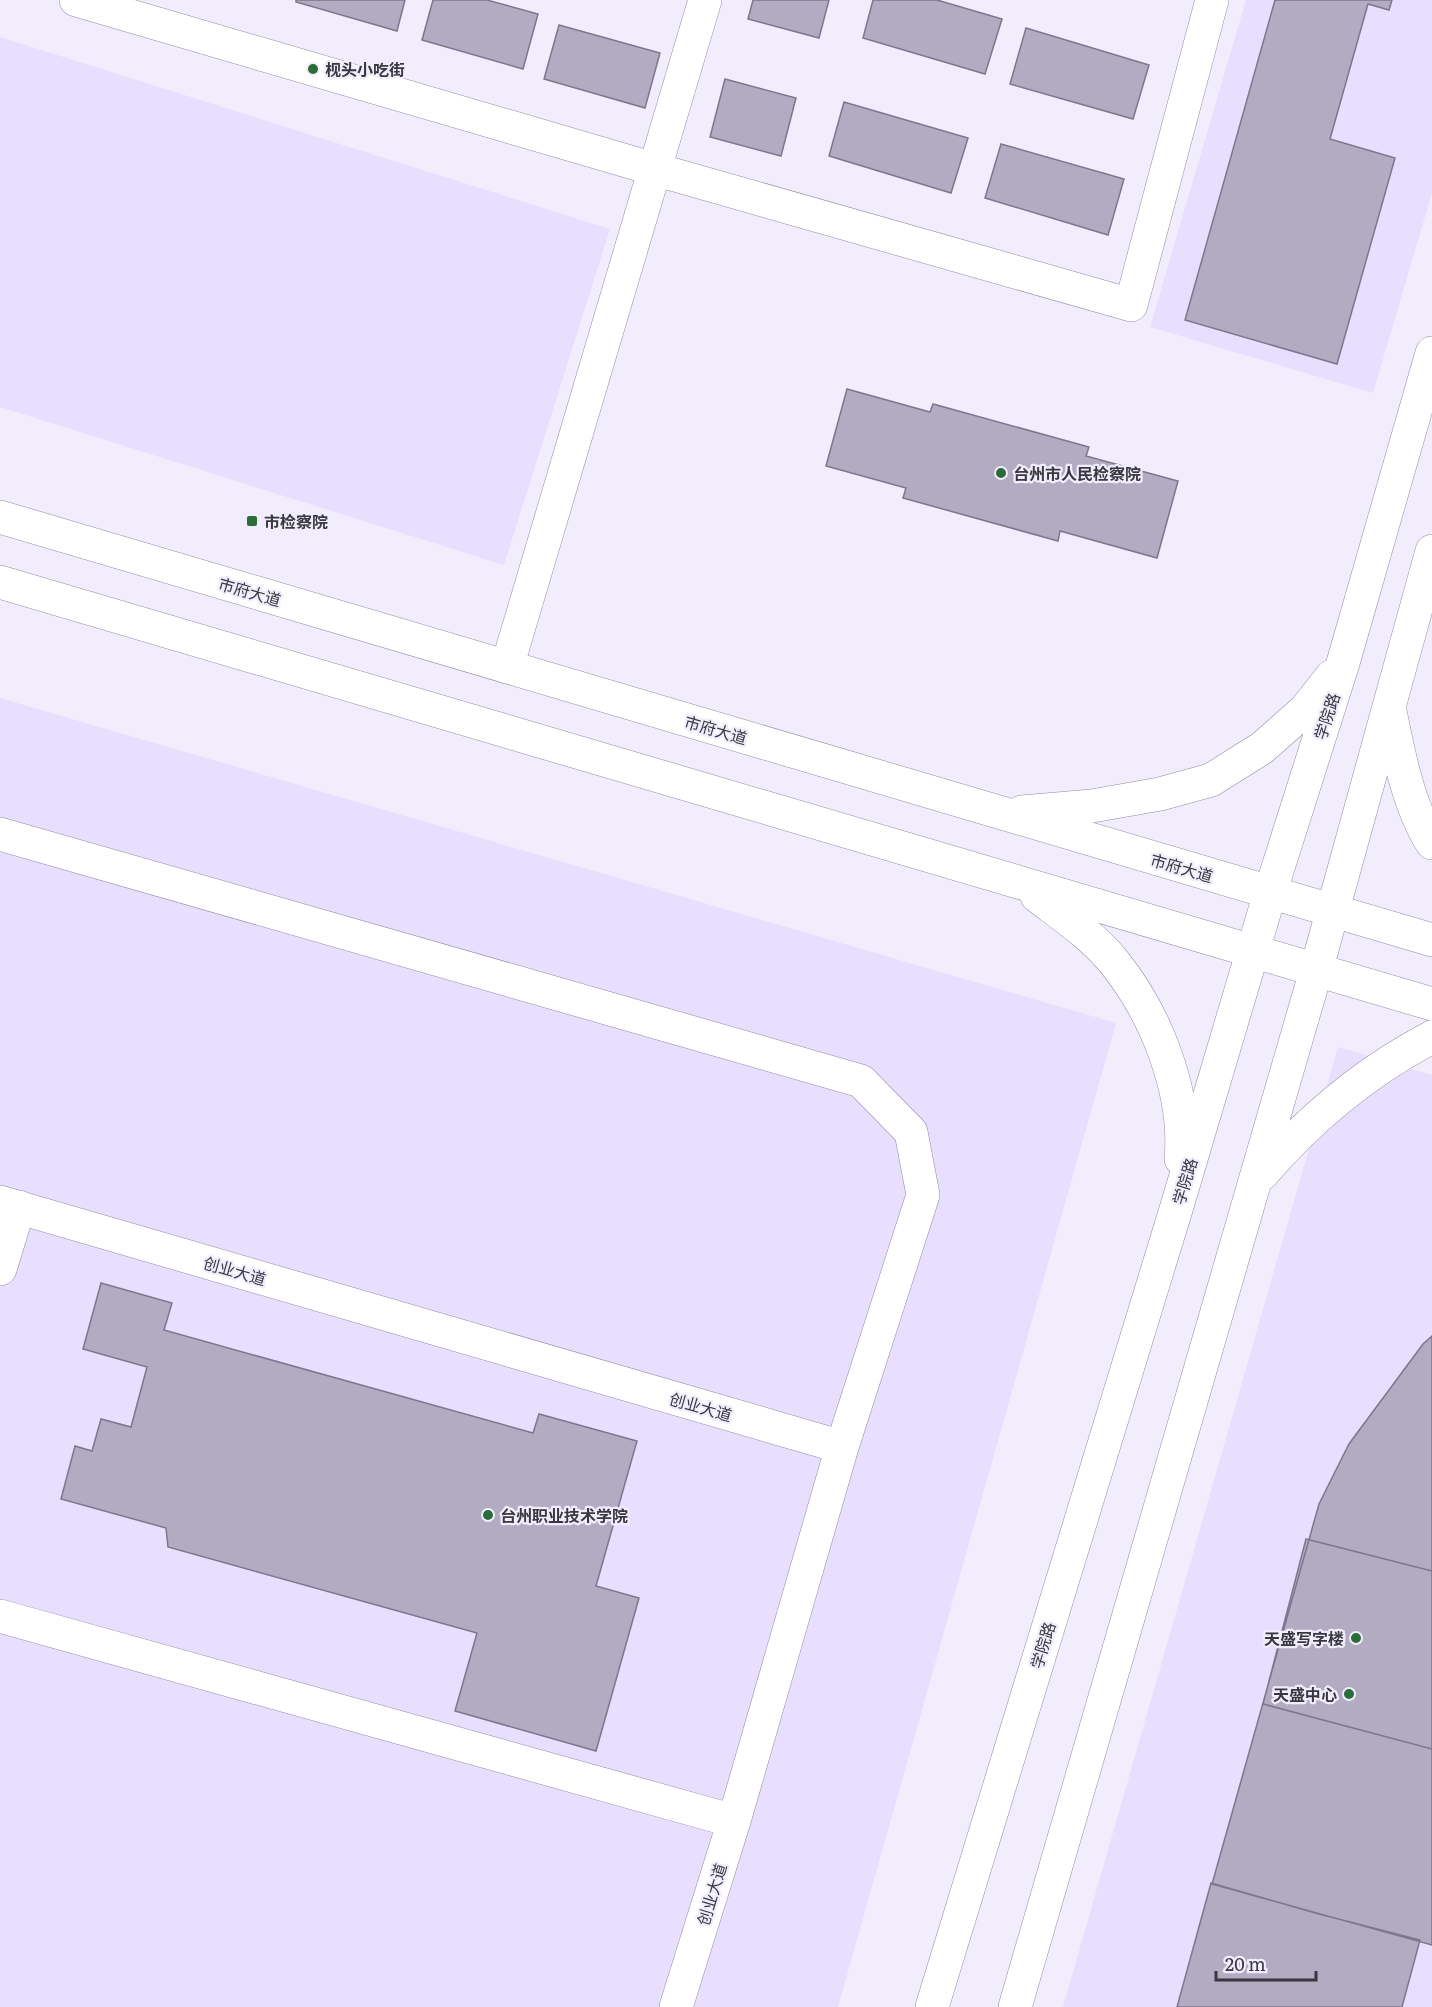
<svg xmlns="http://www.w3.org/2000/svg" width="1432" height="2007" font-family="Literata,'Noto Sans SC',serif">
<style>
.built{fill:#e8dfff}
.building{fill:#b2abc2;stroke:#7d778d;stroke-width:1.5}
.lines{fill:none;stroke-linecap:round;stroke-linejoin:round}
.minor-casing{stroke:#928ca2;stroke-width:34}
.major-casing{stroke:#928ca2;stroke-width:34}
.minor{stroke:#fff;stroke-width:33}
.major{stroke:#fff;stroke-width:33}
.poi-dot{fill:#2a6d38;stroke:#f1edfc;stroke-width:2}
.labels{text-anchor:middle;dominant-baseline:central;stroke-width:4.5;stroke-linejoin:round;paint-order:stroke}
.poi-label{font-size:16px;font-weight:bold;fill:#393740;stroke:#f1edfc;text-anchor:start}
.street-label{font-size:16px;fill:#393740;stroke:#f1edfc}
</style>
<rect width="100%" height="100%" fill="#f1edfc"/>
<path class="built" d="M1246,0H1432V193L1373,393L1150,327Z
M0,37L610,229L504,565L0,407Z
M0,698L1116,1023L838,2007H0Z
M1338,1047L1432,1075V2007H1063Z"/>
<path class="building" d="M296,0H405L397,31L296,2Z
M433,0H487L538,14L523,69L422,40Z
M753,0H829L819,38L748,19Z
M873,0H937L1002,19L985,74L863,38Z
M1275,0H1392L1389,10L1368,4L1330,139L1395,158L1337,364L1185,320Z
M559,25L660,53L645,108L544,79Z
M1026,28L1149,65L1133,119L1010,84Z
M725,79L796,98L781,156L710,137Z
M844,102L968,138L951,193L829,156Z
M1001,144L1124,179L1108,235L985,198Z
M847,389L930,412L933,404L1089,447L1086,456L1178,481L1157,558L1060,531L1058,541L903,498L906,488L826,466Z
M101,1283L172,1303L164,1330L533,1433L539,1414L637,1441L596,1586L639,1598L596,1751L455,1711L477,1633L168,1547L166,1528L61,1499L75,1446L92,1451L101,1419L131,1427L147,1367L83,1349Z
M1432,1336V1945L1212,1884L1319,1504L1349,1444L1423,1344Z
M1306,1539L1432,1571V1749L1263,1704Z
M1211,1883L1319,1914L1420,1940L1402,2007H1177Z"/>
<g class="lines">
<g class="minor-casing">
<path id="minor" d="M76,0L654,169L1131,305L1212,0
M507,667L705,0
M0,834L861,1081L911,1132L923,1195L842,1447
M0,1202L842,1447L734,1821L676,2007
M0,1269L19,1207
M0,1616L734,1821"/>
</g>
<g class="major-casing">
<path id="major" d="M0,517L1432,940
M0,582L1432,1004
M1390,711C1398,752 1409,808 1432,843
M1022,812L1092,806L1160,794L1211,780L1262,748L1305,710L1332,676
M1037,896C1063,916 1093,936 1114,962C1156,1014 1187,1092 1181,1159
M1262,1174C1311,1117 1365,1072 1432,1037
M932,2007L1177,1206L1270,893L1343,663L1432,353
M1015,2007L1316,971L1432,551"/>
</g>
<use href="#minor" class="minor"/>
<use href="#major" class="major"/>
</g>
<g class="poi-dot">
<circle cx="313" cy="69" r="6"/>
<circle cx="1001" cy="473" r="6"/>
<rect x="246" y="515" width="12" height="12" rx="3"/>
<circle cx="488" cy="1515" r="6"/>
<circle cx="1356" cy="1638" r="6"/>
<circle cx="1349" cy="1694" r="6"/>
</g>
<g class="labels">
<g class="poi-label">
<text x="325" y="69">枧头小吃街</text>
<text x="1013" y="473">台州市人民检察院</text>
<text x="264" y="521">市检察院</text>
<text x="500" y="1515">台州职业技术学院</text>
<text x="1344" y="1638" text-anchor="end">天盛写字楼</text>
<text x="1337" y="1694" text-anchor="end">天盛中心</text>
</g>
<g class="street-label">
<text transform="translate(250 591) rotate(16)">市府大道</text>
<text transform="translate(1326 716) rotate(-72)">学院路</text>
<text transform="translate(716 729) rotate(16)">市府大道</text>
<text transform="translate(1182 867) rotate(16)">市府大道</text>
<text transform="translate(1184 1181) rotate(-73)">学院路</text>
<text transform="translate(235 1270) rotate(16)">创业大道</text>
<text transform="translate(701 1406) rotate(16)">创业大道</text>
<text transform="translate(1042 1645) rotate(-73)">学院路</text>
<text transform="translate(711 1894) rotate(-73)">创业大道</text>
</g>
</g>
<path d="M1216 1971v9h100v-9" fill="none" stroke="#393740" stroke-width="3"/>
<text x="1225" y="1971" font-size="18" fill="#393740" stroke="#f1edfc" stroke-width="4.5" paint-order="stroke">20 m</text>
</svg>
